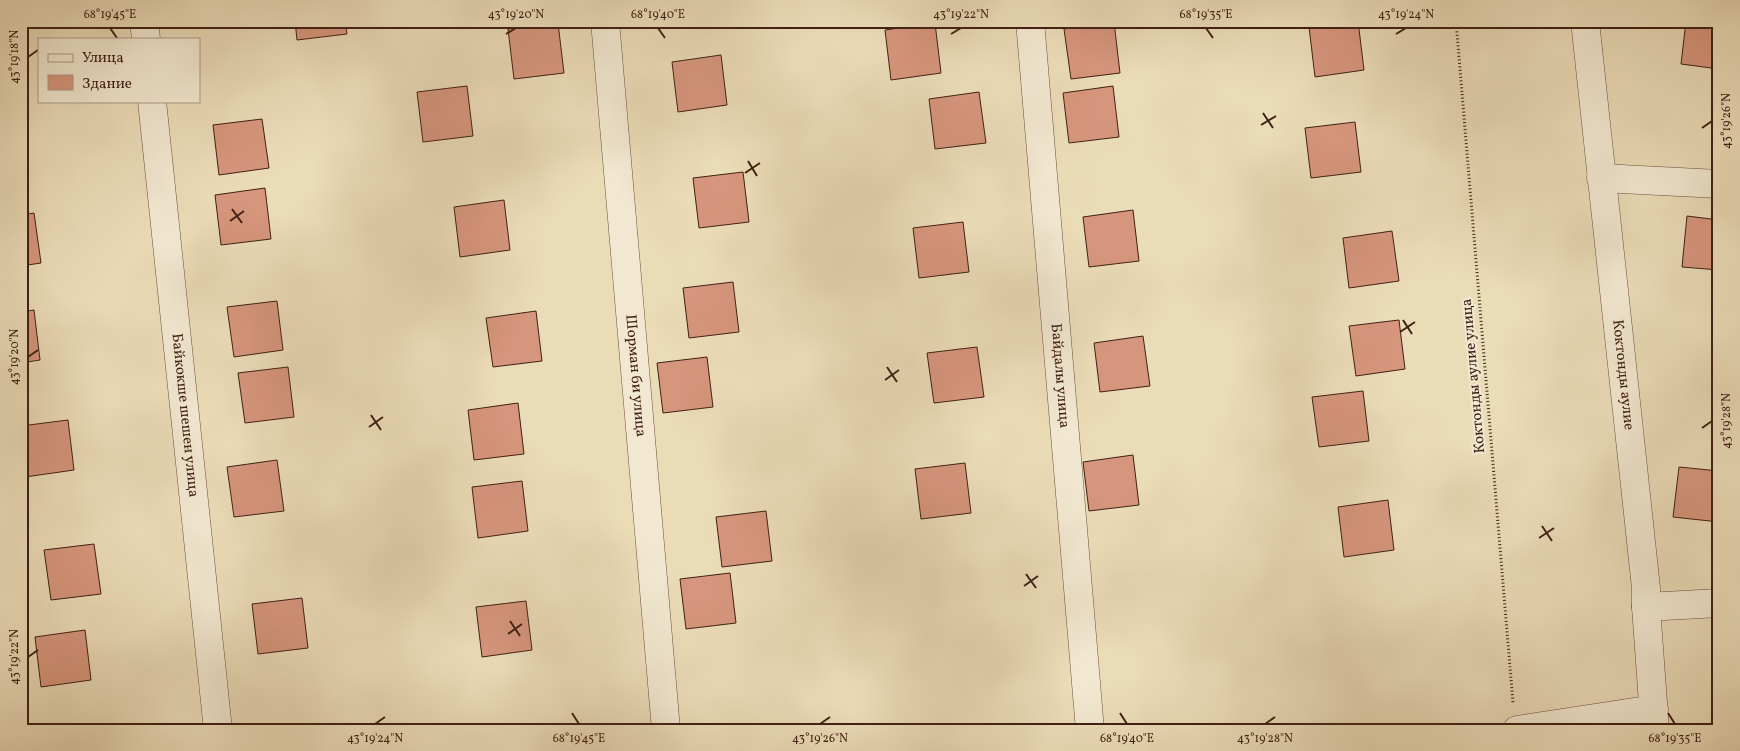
<svg xmlns="http://www.w3.org/2000/svg" width="1740" height="751" font-family="Vollkorn,serif">
<style>
.building{fill:#d6967d;stroke:#402013}
.lines{fill:none;stroke-linecap:round;stroke-linejoin:round}
.minor-casing{stroke:#6b4f3c;stroke-width:29}
.path{stroke:#402013;stroke-width:3;stroke-dasharray:1 2.5;stroke-linecap:butt}
.minor{stroke:#f2e8d1;stroke-width:28}
.ticks{fill:none;stroke:#402013;stroke-width:2}
.labels{text-anchor:middle;dominant-baseline:central;stroke-width:4;stroke-linejoin:round;paint-order:stroke}
.street-label{font-size:15px;fill:#402013;stroke:#f2e8d1}
.neatline{fill:none;stroke:#402013;stroke-width:2}
.ticks-label{font-size:12px;text-anchor:middle;fill:#402013}
</style>
<rect width="100%" height="100%" fill="#ebdcb8"/>
<filter id="stains"><feTurbulence type="fractalNoise" baseFrequency=".004" numOctaves="4"/><feColorMatrix values="0 0 0 0 .2 0 0 0 0 .09 0 0 0 0 .02 0 0 0 .5 -.17"/></filter>
<radialGradient id="worn" r=".72"><stop offset=".6" stop-color="#630" stop-opacity="0"/><stop offset="1" stop-color="#630" stop-opacity=".3"/></radialGradient>
<path class="building" d="M295,21H345L347,34L297,40Z
M1352,21H1358L1364,70L1315,77L1309,27Z
M1686,21H1719V69L1681,64Z
M1114,22L1120,73L1071,79L1064,29Z
M558,23L564,73L514,79L508,29Z
M935,23L941,73L891,80L885,30Z
M721,55L727,105L678,112L672,62Z
M467,86L473,136L423,142L417,92Z
M1113,86L1119,137L1069,143L1063,93Z
M979,92L986,143L935,149L929,99Z
M262,119L269,168L219,175L213,125Z
M1355,122L1361,172L1311,178L1305,128Z
M743,172L749,222L699,228L693,178Z
M265,188L271,239L221,245L215,195Z
M504,200L510,250L460,257L454,207Z
M1133,210L1139,261L1089,267L1083,217Z
M34,213L41,263L21,266V215Z
M1687,216L1719,220V270L1682,267Z
M963,222L969,272L919,278L913,228Z
M1392,231L1399,281L1349,288L1343,238Z
M733,282L739,332L689,338L683,288Z
M277,301L283,350L234,357L227,307Z
M34,310L40,360L21,363V312Z
M536,311L542,361L493,367L486,318Z
M1399,320L1405,369L1356,376L1349,326Z
M1143,336L1150,386L1100,392L1094,343Z
M977,347L984,397L934,403L927,353Z
M707,357L713,407L663,413L657,363Z
M288,367L294,417L245,423L238,373Z
M1363,391L1369,441L1319,447L1312,397Z
M518,403L524,454L474,460L468,410Z
M68,420L74,470L25,477L21,450V426Z
M1133,455L1139,505L1089,511L1083,462Z
M277,460L284,511L234,517L227,467Z
M965,463L971,513L921,519L915,469Z
M1679,467L1719,471V522L1673,517Z
M522,481L528,531L478,538L472,487Z
M1388,500L1394,550L1344,557L1338,507Z
M766,511L772,561L722,567L716,517Z
M94,544L101,594L51,600L44,550Z
M730,573L736,623L686,629L680,579Z
M302,598L308,648L258,654L252,604Z
M526,601L532,650L482,657L476,607Z
M85,630L91,680L41,687L35,637Z"/>
<g class="lines">
<g class="minor-casing">
<g id="minor">
<path d="M144,21L146,39"/>
<path id="s1" d="M605,21L666,730"/>
<path id="s2" d="M1030,21L1090,730"/>
<path id="s3" d="M1585,21L1646,588V607L1655,730"/>
<path id="s4" d="M152,101L218,730"/>
<path d="M1601,178L1719,184"/>
<path d="M1646,607L1719,603"/>
<path d="M1517,730L1654,709"/>
</g>
</g>
<path class="path" d="M1456,21L1513,703"/>
<use href="#minor" class="minor"/>
</g>
<path class="ticks" d="M110,28L117,38M658,28L665,38M1206,28L1213,38M506,34L516,28M951,34L961,28M1396,34L1406,28M28,57L38,50M1263,113L1273,128M1261,125L1276,116M1702,128L1712,121M748,161L757,176M745,173L760,163M232,209L242,223M230,221L244,211M1403,320L1412,334M1400,332L1415,322M28,357L38,350M887,367L897,382M885,380L899,370M371,415L381,430M369,427L383,417M1702,428L1712,421M1542,526L1552,541M1539,538L1554,528M1026,574L1036,588M1024,586L1038,576M510,621L520,636M508,634L522,624M28,657L38,650M572,713L579,724M1120,713L1127,724M1668,713L1675,724M375,724L385,717M820,724L830,717M1265,724L1275,717"/>
<g class="labels">
<g class="street-label">
<text stroke="none"><textPath href="#s3" startOffset="356">Коктонды аулие</textPath></text>
<text stroke="none"><textPath href="#s1" startOffset="356">Шорман би улица</textPath></text>
<text stroke="none"><textPath href="#s2" startOffset="356">Байдалы улица</textPath></text>
<text transform="translate(1474 376) rotate(-95)">Коктонды аулие улица</text>
<text stroke="none"><textPath href="#s4" startOffset="316">Байкокше шешен улица</textPath></text>
</g>
</g>
<rect width="1740" height="751" fill="none" stroke="#ebdcb8" stroke-width="55"/>
<rect x="38" y="38" width="162" height="65" fill="#f2e8d1" stroke="#ab9885"/>
<rect x="48" y="54" width="25" height="8" fill="#f2e8d1" stroke="#ab9885"/>
<text x="82" y="62" font-size="15" fill="#402013">Улица</text>
<rect x="48" y="75" width="25" height="15" fill="#d6967d" stroke="#ab9885"/>
<text x="82" y="88" font-size="15" fill="#402013">Здание</text>
<rect x="28" y="28" width="1684" height="696" class="neatline"/>
<g class="ticks-label">
<text x="110" y="18">68°19'45"E</text>
<text x="516" y="18">43°19'20"N</text>
<text x="658" y="18">68°19'40"E</text>
<text x="961" y="18">43°19'22"N</text>
<text x="1206" y="18">68°19'35"E</text>
<text x="1406" y="18">43°19'24"N</text>
<text transform="translate(14 57) rotate(-90)" y="4">43°19'18"N</text>
<text transform="translate(1726 121) rotate(-90)" y="4">43°19'26"N</text>
<text transform="translate(14 357) rotate(-90)" y="4">43°19'20"N</text>
<text transform="translate(1726 421) rotate(-90)" y="4">43°19'28"N</text>
<text transform="translate(14 657) rotate(-90)" y="4">43°19'22"N</text>
<text x="375" y="742">43°19'24"N</text>
<text x="579" y="742">68°19'45"E</text>
<text x="820" y="742">43°19'26"N</text>
<text x="1127" y="742">68°19'40"E</text>
<text x="1265" y="742">43°19'28"N</text>
<text x="1675" y="742">68°19'35"E</text>
</g>
<rect width="100%" height="100%" filter="url(#stains)"/>
<rect width="100%" height="100%" fill="url(#worn)"/>
</svg>
